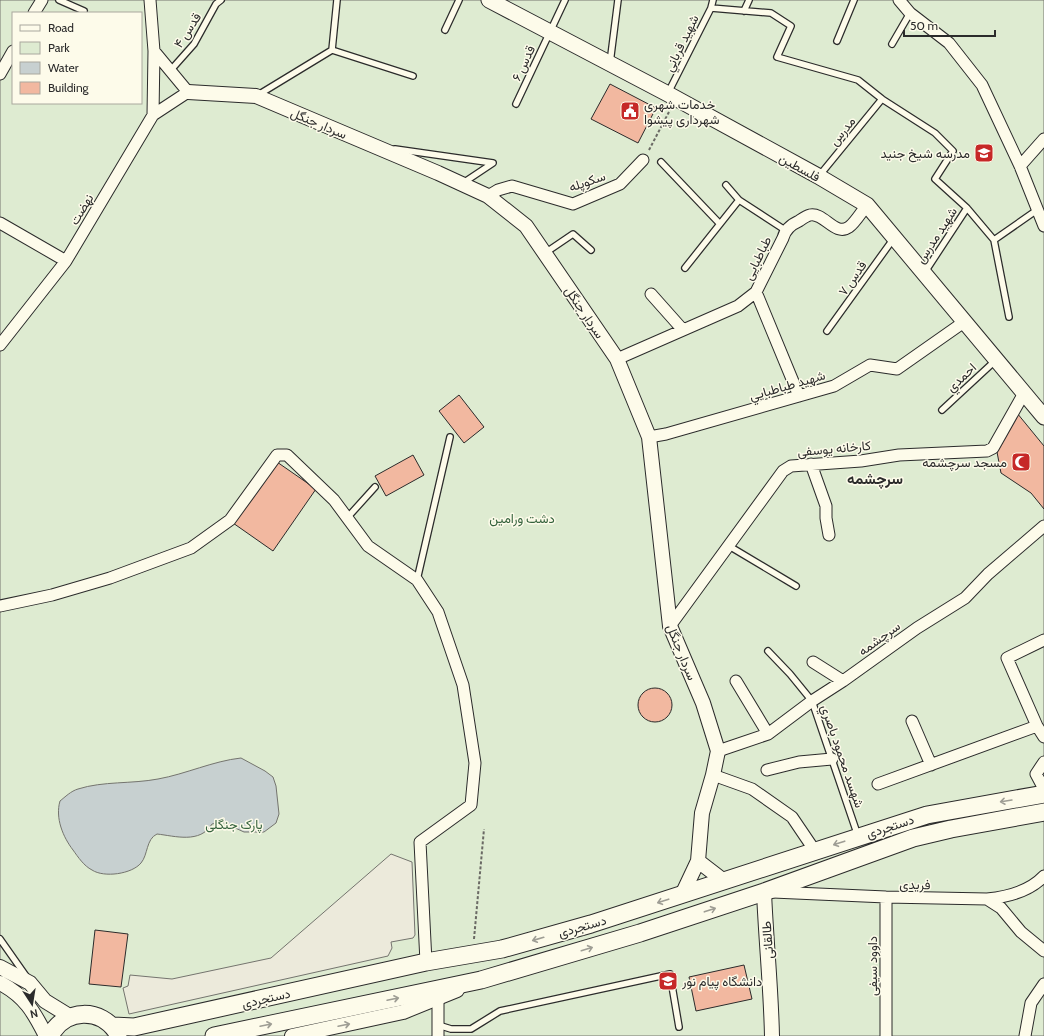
<svg xmlns="http://www.w3.org/2000/svg" width="1044" height="1036" font-family="Cabin,Vazirmatn,sans-serif">
<style>
.green{fill:#deebd1;stroke:#74746e;fill-rule:evenodd}
.parking{fill:#eceadb;stroke:#74746e}
.water{fill:#c7d0d0;stroke:#74746e}
.building{fill:#f2b8a0;stroke:#2b2b2b}
.lines{fill:none;stroke-linecap:round;stroke-linejoin:round}
.service-casing{stroke:#2b2b2b;stroke-width:8}
.minor-casing{stroke:#2b2b2b;stroke-width:13}
.tertiary-casing{stroke:#2b2b2b;stroke-width:16}
.secondary-casing{stroke:#2b2b2b;stroke-width:17}
.primary-casing{stroke:#2b2b2b;stroke-width:19}
.path{stroke:#6a6964;stroke-width:2;stroke-dasharray:3 2;stroke-linecap:butt}
.service{stroke:#fdfbea;stroke-width:5.5}
.minor{stroke:#fdfbea;stroke-width:11}
.tertiary{stroke:#fdfbea;stroke-width:14}
.secondary{stroke:#fdfbea;stroke-width:15}
.primary{stroke:#fdfbea;stroke-width:17}
.oneway{stroke:#9e9d94}
.labels{text-anchor:middle;dominant-baseline:central;stroke-width:3;stroke-linejoin:round;paint-order:stroke}
.street-label{font-size:13px;fill:#2b2b2b;stroke:#fdfbea}
.poi-label{font-size:13px;fill:#2b2b2b;stroke:#fdfbea;text-anchor:start}
.park-label{font-size:13px;fill:#34623c;stroke:#fdfbea}
.quarter-label{font-size:15px;font-weight:bold;fill:#2b2b2b;stroke:#fdfbea}
</style>
<rect width="100%" height="100%" fill="#fdfbea"/>
<path class="green" d="M0,0H1044V1036H0ZM13,13H141V103H13Z"/>
<path class="parking" d="M391,854L412,862L415,935L413,938L391,942L392,948L388,956L129,1014L123,988L128,986L130,975L172,979L271,958Z"/>
<path class="water" d="M241,758L265,771L273,777L276,786L279,814L276,823L264,832H244L222,822L212,824C200,844 175,836 157,834C146,839 148,855 141,863C132,874 104,878 92,870C84,866 78,857 73,850C63,837 55,818 60,801C65,797 71,791 78,789C103,781 132,784 158,779C186,774 213,761 241,758Z"/>
<path class="building" d="M610,84L656,108L638,143L591,119Z
M459,395L484,427L464,443L439,411Z
M1017,413L1044,446V509L1031,493L1001,473L997,452Z
M413,455L424,475L386,496L375,476Z
M277,462L316,489L273,551L233,523Z
M638 705a17 17 0 1 1 34 0a17 17 0 1 1-34 0Z
M95,930L128,934L121,987L89,984Z
M744,965L752,999L696,1011L689,977Z"/>
<g class="lines">
<g class="service-casing">
<path id="service" d="M59,0L84,11
M711,8L771,13L791,26L777,57L858,80L882,99L935,133L953,151L935,179L967,208L994,240L1037,210
M744,11L749,0
M445,30L459,0
M837,41L854,0
M892,44L910,13
M332,50L337,0
M610,63L618,0
M170,71L194,44L216,4L221,0
M668,93L711,8L713,0
M258,95L332,50L413,76
M516,104L565,0
M395,149L493,163L463,183
M661,162L720,224
M819,176L882,99
M726,185L739,200L785,230
M994,240L1009,317
M545,253L573,234L591,250
M685,268L739,200
M925,272L967,208
M827,331L894,238
M942,410L996,360
M347,518L375,487
M729,546L796,586
M417,580L450,437
M768,651L790,674L812,701L858,836
M0,939L26,976
M438,1025L451,1029H471L500,1011L670,974L679,1027"/>
</g>
<g class="minor-casing">
<path id="minor" d="M899,0L910,13L949,43L982,85L1020,166L1044,226
M34,13L42,0
M0,74L13,51
M153,115L154,51
M1020,166L1044,139
M488,196L498,190L512,186L573,204L620,184L643,160
M0,223L66,261
M756,292L799,396
M651,294L683,330
M0,345L66,261L153,115L188,92L154,51L150,0
M617,359L738,306L756,292L783,238C785,230 790,225 799,221C802,219 806,216 810,215C824,212 835,237 849,227C855,223 862,211 867,205
M649,437L666,434L834,386L870,365L897,369L964,322
M811,464L826,506V518L829,535
M0,606L52,595L110,578L191,548L230,520L277,455H287L334,500L368,546L417,580L438,612L463,685L475,763L471,805L420,842L426,962
M670,626L783,471L791,466L861,461L899,455L987,451L993,448L1024,393
M1044,640L1007,658L1037,726L1044,737
M813,662L843,681
M736,681L768,734
M912,721L931,765
M718,751L768,734L812,701L843,681L917,628L965,598L988,574L1044,526
M1044,762L1036,774L1044,789
M767,770L799,762L832,759
M713,775L752,789L792,817L815,851
M878,784L1037,726
M773,892L886,897L987,899L1001,908L1021,932L1044,951
M987,899C1007,897 1029,892 1044,876
M438,998V1036
M886,1036V897
M1025,1036L1031,1003L1044,984"/>
</g>
<g class="tertiary-casing">
<path id="tertiary" d="M188,92L256,96L438,173L488,196L526,226L617,359L649,437L670,626L703,703L718,751L713,775L702,813L698,861
M764,892C766,940 771,988 772,1036
M682,895L698,861L724,881
M0,967L30,983L45,1001L71,1017
M0,983C25,996 34,1012 46,1036
M292,1036L403,1012L457,990"/>
</g>
<g class="secondary-casing">
<path id="secondary" d="M489,0L668,94L818,176L867,205L1044,417"/>
</g>
<g class="primary-casing">
<path id="primary" d="M113,1026L134,1027L426,962L502,949L591,924L927,815L1044,794
M50,1036C65,1008 101,1007 118,1034
M214,1036L481,980L640,933L764,892L913,838L951,829L1044,812"/>
</g>
<path class="path" d="M649,150L670,110
M474,939L484,829"/>
<use href="#service" class="service"/>
<use href="#minor" class="minor"/>
<use href="#tertiary" class="tertiary"/>
<use href="#secondary" class="secondary"/>
<use href="#primary" class="primary"/>
</g>
<defs><path id="oneway-shaft" d="M-6 0H5M1.5-3L5.5 0L1.5 3" fill="none" stroke-width="1.6" stroke-linecap="round" stroke-linejoin="round"/></defs>
<g class="oneway">
<use href="#oneway-shaft" transform="translate(1006 801) rotate(171)"/>
<use href="#oneway-shaft" transform="translate(839 843) rotate(162)"/>
<use href="#oneway-shaft" transform="translate(663 901) rotate(162)"/>
<use href="#oneway-shaft" transform="translate(710 910) rotate(-18)"/>
<use href="#oneway-shaft" transform="translate(538 939) rotate(164)"/>
<use href="#oneway-shaft" transform="translate(587 949) rotate(-17)"/>
<use href="#oneway-shaft" transform="translate(393 999) rotate(-12)"/>
<use href="#oneway-shaft" transform="translate(266 1025) rotate(-12)"/>
<use href="#oneway-shaft" transform="translate(344 1025) rotate(-12)"/>
</g>
<defs>
<g id="civic-square" transform="scale(1)"><rect x="-9" y="-9" width="18" height="18" rx="4" fill="#c62828" stroke="#fdfbea"/><path d="M-.6-6.5H3V-4.5H.6V-3L4-1V1h2V6H-6V1h2V-1L-.6-3ZM-1.2 2.5V6h2.4V2.5Z" fill="#fff"/></g>
<g id="school-square" transform="scale(1)"><rect x="-9" y="-9" width="18" height="18" rx="4" fill="#c62828" stroke="#fdfbea"/><path d="M0-5L7-2L0 1L-7-2ZM-4 1L0 2.5L4 1V4Q0 6-4 4Z" fill="#fff"/></g>
<g id="mosque-square" transform="scale(1)"><rect x="-9" y="-9" width="18" height="18" rx="4" fill="#c62828" stroke="#fdfbea"/><path d="M3.5-4.9A6 6 0 1 0 3.5 4.9A5 5 0 1 1 3.5-4.9Z" fill="#fff"/></g>
<g id="university-square" transform="scale(1)"><rect x="-9" y="-9" width="18" height="18" rx="4" fill="#c62828" stroke="#fdfbea"/><path d="M0-5L7-2L0 1L-7-2ZM-4 1L0 2.5L4 1V4Q0 6-4 4Z" fill="#fff"/></g>
</defs>
<g fill-rule="evenodd">
<use href="#civic-square" x="630" y="111"/>
<use href="#school-square" x="984" y="153"/>
<use href="#mosque-square" x="1021" y="462"/>
<use href="#university-square" x="668" y="981"/>
</g>
<g class="labels">
<g class="street-label">
<text transform="translate(187 30) rotate(-57)">قدس ۴</text>
<text transform="translate(681 43) rotate(-64)">شهيد قرباني</text>
<text transform="translate(523 63) rotate(-65)">قدس ۶</text>
<text transform="translate(319 123) rotate(23)">سردار جنگل</text>
<text transform="translate(842 131) rotate(-51)">مدرس</text>
<text transform="translate(800 167) rotate(29)">فلسطین</text>
<text transform="translate(587 181) rotate(-19)">سکوپله</text>
<text transform="translate(81 209) rotate(-59)">نهضت</text>
<text transform="translate(936 235) rotate(-57)">شهيد مدرس</text>
<text transform="translate(757 258) rotate(-64)">طباطبایی</text>
<text transform="translate(852 278) rotate(-55)">قدس ۷</text>
<text transform="translate(585 312) rotate(56)">سردار جنگل</text>
<text transform="translate(961 377) rotate(-43)">احمدي</text>
<text transform="translate(787 385) rotate(-16)">شهيد طباطبايي</text>
<text transform="translate(834 448) rotate(-5)">کارخانه یوسفی</text>
<text transform="translate(879 638) rotate(-36)">سرچشمه</text>
<text transform="translate(682 652) rotate(68)">سردار جنگل</text>
<text transform="translate(843 756) rotate(71)">شهسد محمود باصري</text>
<text transform="translate(890 826) rotate(-18)">دستجردی</text>
<text transform="translate(915 884) rotate(1)">فریدی</text>
<text transform="translate(582 926) rotate(-16)">دستجردی</text>
<text transform="translate(767 940) rotate(-94)">طالقانی</text>
<text transform="translate(872 966) rotate(-90)">داوود سیفی</text>
<text transform="translate(266 998) rotate(-13)">دستجردی</text>
</g>
<g class="poi-label">
<text x="644" y="104">خدمات شهری<tspan x="644" dy="15">شهرداری پیشوا</tspan></text>
<text x="970" y="153" text-anchor="end">مدرسه شیخ جنید</text>
<text x="1007" y="462" text-anchor="end">مسجد سرچشمه</text>
<text x="682" y="981">دانشگاه پیام نور</text>
</g>
<g class="park-label">
<text x="522" y="518">دشت ورامین</text>
<text x="234" y="824">پارک جنگلی</text>
</g>
<g class="quarter-label">
<text x="875" y="479">سرچشمه</text>
</g>
</g>
<rect x="12" y="12" width="130" height="92" fill="#fdfbea" stroke="#a9a89e"/>
<rect x="20" y="25" width="20" height="6" fill="#fdfbea" stroke="#a9a89e"/>
<text x="48" y="32" font-size="12" fill="#2b2b2b">Road</text>
<rect x="20" y="42" width="20" height="12" fill="#deebd1" stroke="#a9a89e"/>
<text x="48" y="52" font-size="12" fill="#2b2b2b">Park</text>
<rect x="20" y="62" width="20" height="12" fill="#c7d0d0" stroke="#a9a89e"/>
<text x="48" y="72" font-size="12" fill="#2b2b2b">Water</text>
<rect x="20" y="82" width="20" height="12" fill="#f2b8a0" stroke="#a9a89e"/>
<text x="48" y="92" font-size="12" fill="#2b2b2b">Building</text>
<g transform="translate(32 1004) rotate(168)" stroke="#fdfbea" stroke-width="3" paint-order="stroke">
<path d="M0-3L7 15L0 10L-7 15Z" fill="#2b2b2b"/>
<text y="-6" font-size="11" font-weight="bold" text-anchor="middle" fill="#2b2b2b">N</text>
</g>
<path d="M904 30v6h91v-6" fill="none" stroke="#2b2b2b" stroke-width="2"/>
<text x="910" y="30" font-size="12" fill="#2b2b2b" stroke="#fdfbea" stroke-width="3" paint-order="stroke">50 m</text>
</svg>
